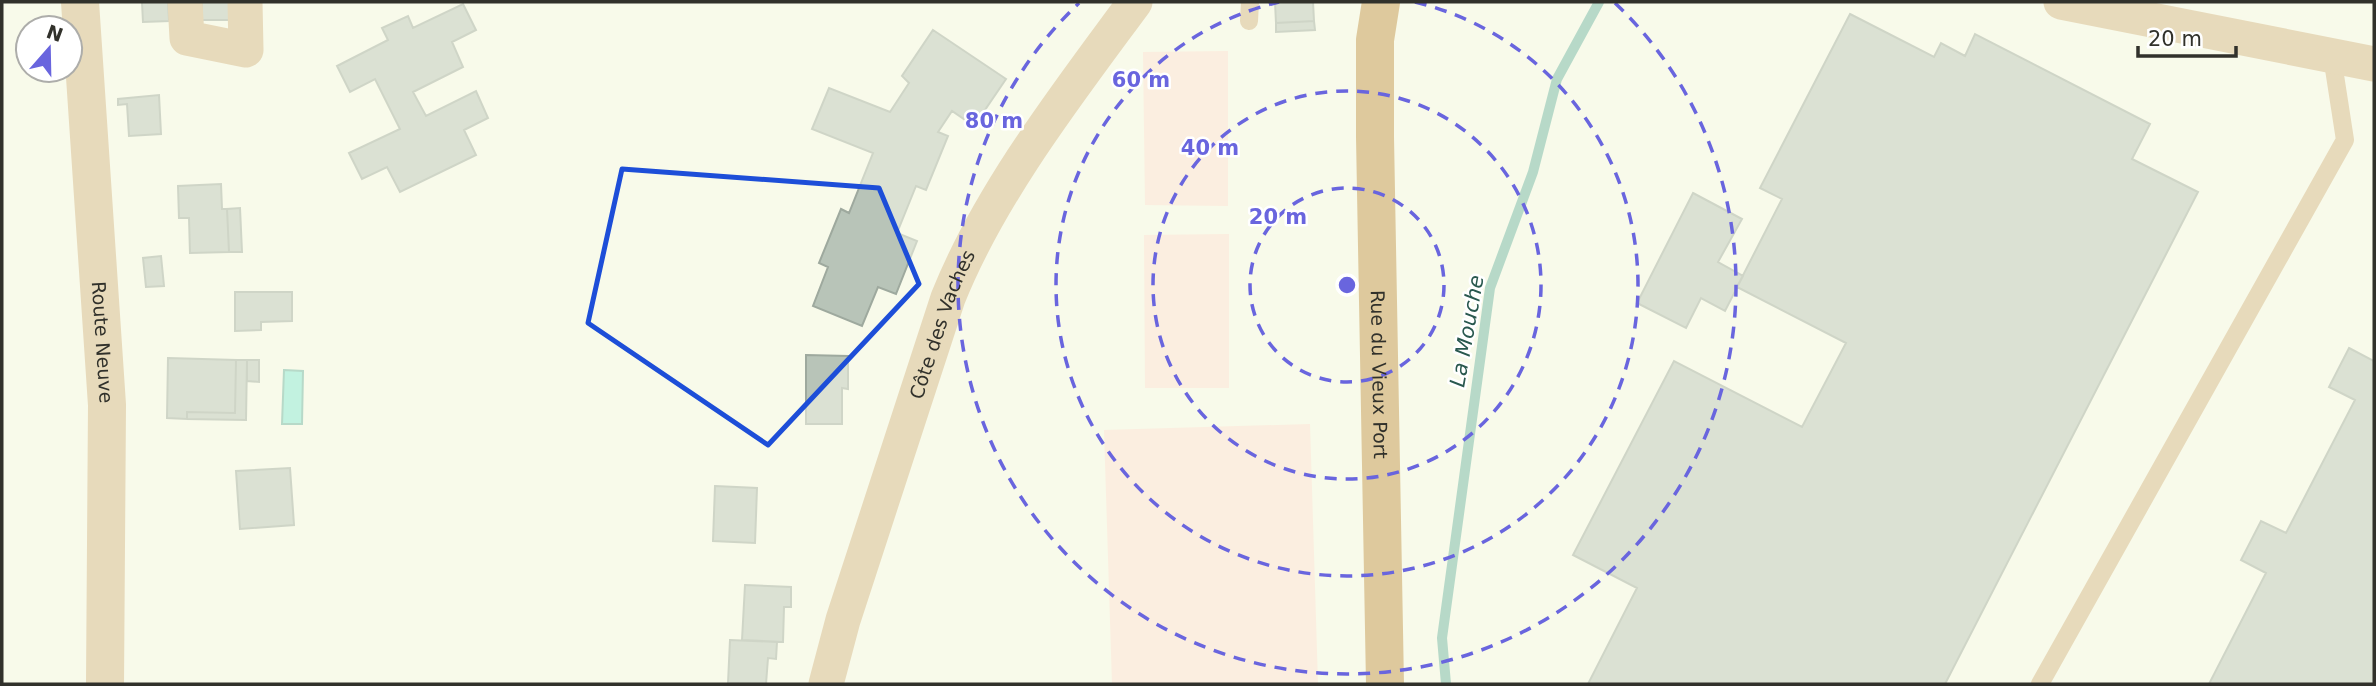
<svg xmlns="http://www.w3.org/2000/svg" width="2376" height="686" font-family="'DejaVu Sans',sans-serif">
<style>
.green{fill:#ffe0d4}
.water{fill:#80e9d4;stroke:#68b2a1;stroke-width:2}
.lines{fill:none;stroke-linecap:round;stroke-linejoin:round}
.stream{stroke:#68b2a1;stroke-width:10}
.building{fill:#b8c4b8;stroke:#9ea99e;stroke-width:2}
.service{stroke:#d3b383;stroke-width:18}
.minor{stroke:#d3b383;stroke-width:35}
.tertiary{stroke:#d3b383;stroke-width:38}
.secondary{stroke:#bf8f41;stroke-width:38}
.marked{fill:none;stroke:#1d4ed8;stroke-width:5;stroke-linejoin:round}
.ring{fill:none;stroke:#6965de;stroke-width:3.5;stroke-dasharray:12 9}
.labels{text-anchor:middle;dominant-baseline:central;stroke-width:5;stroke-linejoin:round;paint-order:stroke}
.street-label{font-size:19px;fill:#31312b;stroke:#fff}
.water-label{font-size:21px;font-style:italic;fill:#29584e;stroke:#fff}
.centre{fill:#6965de;stroke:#fff;stroke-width:3.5}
.ring-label{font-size:21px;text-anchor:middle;font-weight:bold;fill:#6965de;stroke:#fff;stroke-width:5;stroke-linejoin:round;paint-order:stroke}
</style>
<rect width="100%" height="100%" fill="#f8faea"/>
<path class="green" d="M1228,51V206L1145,205L1143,52Z
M1229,234V388H1145L1144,235Z
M1310,424L1318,684H1112L1104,430Z"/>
<path class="water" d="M284,370L303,371L302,424H282Z"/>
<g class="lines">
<path class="stream" d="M1446,684L1442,638L1490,288L1533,172L1557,79L1599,2"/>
</g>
<path class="building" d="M142,2H168L169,21L143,22Z
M202,2H229V20H202Z
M1275,2H1313L1314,21L1276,23Z
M463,4L476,30L452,42L463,67L413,92L426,116L476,91L488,118L464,130L476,155L400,192L387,167L362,179L349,153L400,129L375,79L350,92L337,66L388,40L382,28L408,16L413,28Z
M1850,14L1934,57L1941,43L1965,56L1975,34L2150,124L2132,159L2198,192L1945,684H1588L1637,588L1573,555L1674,361L1802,427L1846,343L1737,287L1782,199L1760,188Z
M1314,21L1315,30L1276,32V23Z
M933,30L1006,79L974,126L952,111L938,132L948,136L926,190L916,186L897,233L917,241L896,294L878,287L862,326L813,306L828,267L819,263L841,209L849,213L873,153L812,129L829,88L890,112L909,83L902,76Z
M159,95L161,134L129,136L127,104L118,105V99Z
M221,184L222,209H227L229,252L190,253L189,218H179L178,186Z
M1693,193L1742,219L1718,262L1743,276L1725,311L1701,298L1686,328L1637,303Z
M240,208L242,252H229L227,209Z
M161,256L164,286L146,287L143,258Z
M235,292H292V321L261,322V330L235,331Z
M2349,348L2374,361V684H2209L2266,573L2241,560L2261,521L2286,533L2355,400L2329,387Z
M806,355L848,356V389L842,388V424H806Z
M168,358L236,360L235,413L187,412V419L167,418Z
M236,360H247L246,420L187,419V412L235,413Z
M247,360H259V382L247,381Z
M290,468L294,525L240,529L236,471Z
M715,486L757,488L755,543L713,541Z
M745,585L791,587V607H784L783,642L742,640Z
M730,640L777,642L776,659L768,658L766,684L728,683Z"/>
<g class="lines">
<path class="service" d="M1249,21L1250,2
M2040,684L2345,140L2332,56"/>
<g class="minor">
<path d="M185,2L187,38L246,50L245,2"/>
<path d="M2061,2L2374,64"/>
<path id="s1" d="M826,684L843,620L948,298C990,193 1068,93 1135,2"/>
</g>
<path class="tertiary" id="s2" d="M80,2L107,405L105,684"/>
<path class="secondary" id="s3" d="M1381,2L1375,40V137L1385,684"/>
</g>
<path d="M0 0H2376V686H0ZM622,169L879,188L919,284L768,445L588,323Z" fill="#f8faea" fill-opacity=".55" fill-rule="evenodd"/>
<path class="marked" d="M622,169L879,188L919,284L768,445L588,323Z"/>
<g class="ring">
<circle cx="1347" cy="285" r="97"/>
<circle cx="1347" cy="285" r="194"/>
<path d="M1415 2A291 291 0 1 1 1279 2"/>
<path d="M1615 3A389 389 0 1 1 1079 3"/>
</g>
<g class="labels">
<g class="street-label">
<text stroke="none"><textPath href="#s1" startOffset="378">Côte des Vaches</textPath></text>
<text stroke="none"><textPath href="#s2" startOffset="341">Route Neuve</textPath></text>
<text stroke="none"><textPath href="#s3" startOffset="373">Rue du Vieux Port</textPath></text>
</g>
<g class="water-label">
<text transform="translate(1467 331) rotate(-80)">La Mouche</text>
</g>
</g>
<circle cx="1347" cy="285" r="10" class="centre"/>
<g class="ring-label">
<text x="1141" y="87">60 m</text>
<text x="994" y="128">80 m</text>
<text x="1210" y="155">40 m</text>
<text x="1278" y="224">20 m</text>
</g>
<rect width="2376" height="686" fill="none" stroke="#31312b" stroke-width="7"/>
<g transform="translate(49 49) rotate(20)"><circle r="33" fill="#ffffff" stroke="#adadaa" stroke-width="2"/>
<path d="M0-5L12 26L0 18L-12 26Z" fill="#6965de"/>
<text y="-10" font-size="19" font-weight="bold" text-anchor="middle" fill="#31312b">N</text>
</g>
<path d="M2138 46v10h98v-10" fill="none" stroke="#31312b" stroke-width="3.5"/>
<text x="2148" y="46" font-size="21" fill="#31312b" stroke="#ffffff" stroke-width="5" paint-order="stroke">20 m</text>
</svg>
